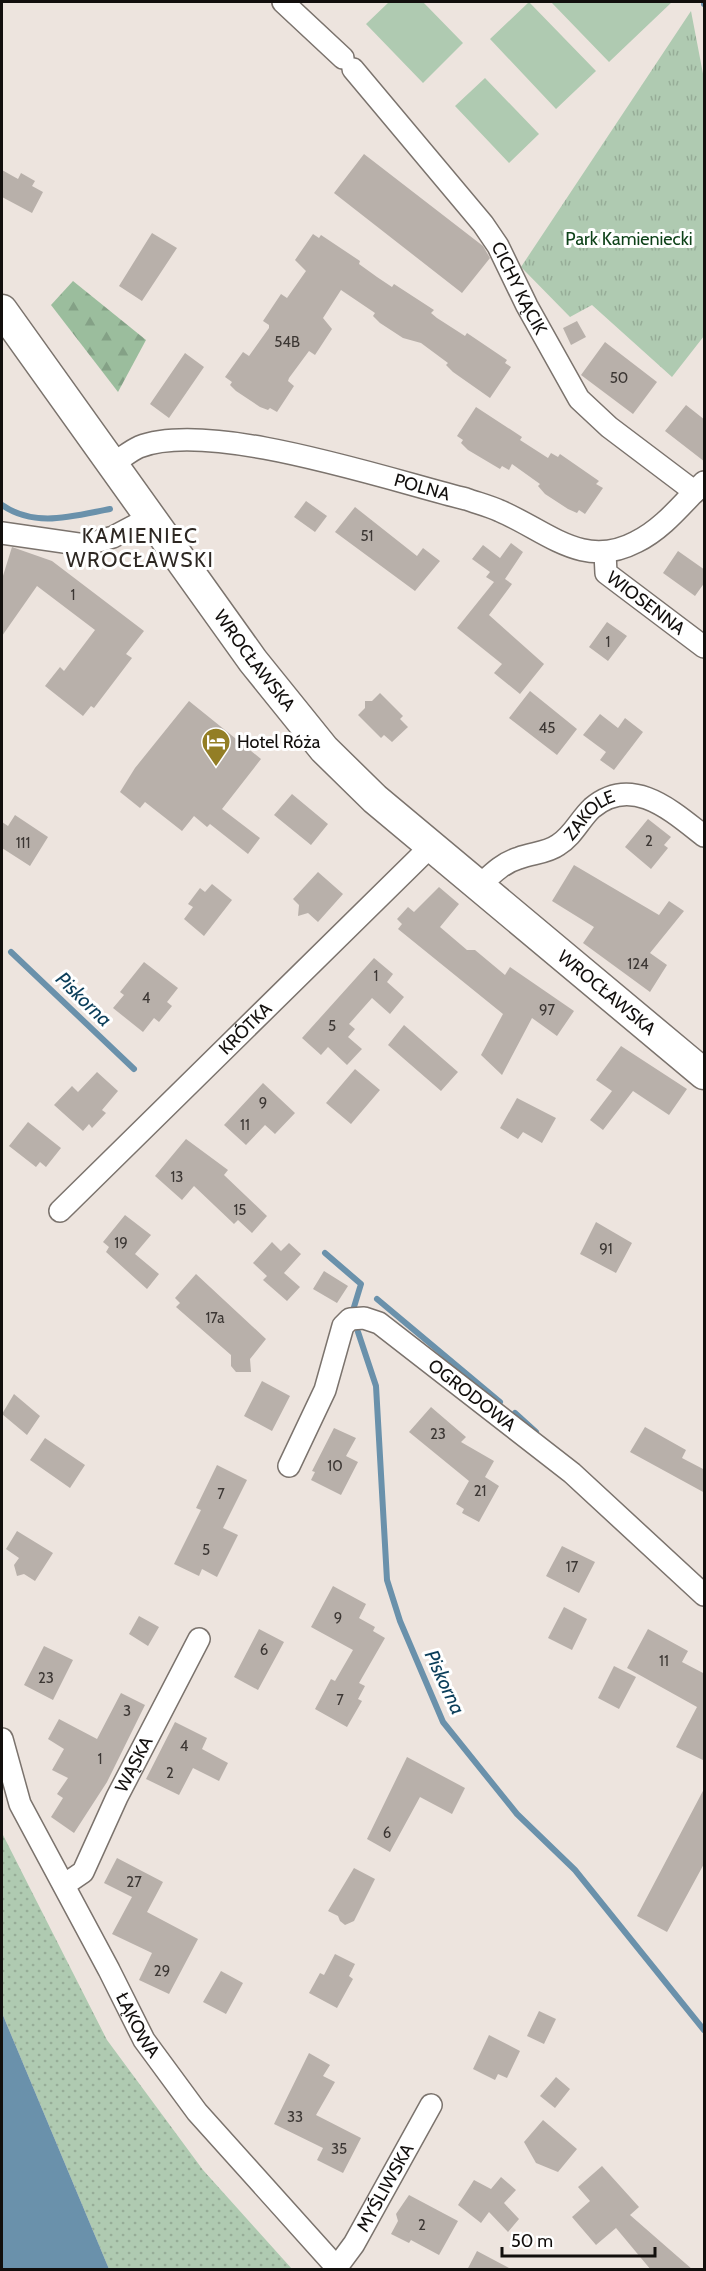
<svg xmlns="http://www.w3.org/2000/svg" width="706" height="2271" font-family="Cabin,sans-serif">
<style>
.grass{fill:url(#grass-dots)}
.forest{fill:url(#forest-firs)}
.park{fill:url(#park-tufts)}
.pitch{fill:#afcab1}
.water{fill:#6a91ab}
.lines{fill:none;stroke-linecap:round;stroke-linejoin:round}
.stream{stroke:#6a91ab;stroke-width:6}
.building{fill:#b8b0aa}
.minor-casing{stroke:#7b736d;stroke-width:24}
.secondary-casing{stroke:#7b736d;stroke-width:33}
.minor{stroke:#fff;stroke-width:21}
.secondary{stroke:#fff;stroke-width:30}
.labels{text-anchor:middle;dominant-baseline:central;stroke-width:6;stroke-linejoin:round;paint-order:stroke}
.number-label{font-size:15px;fill:#3c3734}
.park-label{font-size:18px;fill:#0e4219;stroke:#fff}
.street-label{font-size:18px;fill:#120f0d;stroke:#fff}
.poi-label{font-size:18px;fill:#120f0d;stroke:#fff;text-anchor:start}
.water-label{font-size:20px;font-style:italic;fill:#0b3e5a;stroke:#fff}
.quarter-label{font-size:21px;letter-spacing:1.5px;fill:#2e2823;stroke:#fff}
</style>
<defs>
<pattern id="grass-dots" width="8" height="8" patternUnits="userSpaceOnUse" patternTransform="scale(1.5)"><rect width="8" height="8" fill="#afcab1"/><path d="M2 2h.1M6 6h.1" fill="none" stroke="#96ac97" stroke-width="1.8" stroke-linecap="round"/></pattern>
<pattern id="forest-firs" width="22" height="20" patternUnits="userSpaceOnUse" patternTransform="scale(1.5)"><rect width="22" height="20" fill="#9bbd9d"/><path d="M5 1l3.5 6h-7zM16 11l3.5 6h-7z" fill="#84a186"/></pattern>
<pattern id="park-tufts" width="24" height="20" patternUnits="userSpaceOnUse" patternTransform="scale(1.5)"><rect width="24" height="20" fill="#afcab1"/><path d="M3 7l-1-3M5 7V3M7 7l1-3M15 17l-1-3M17 17v-4M19 17l1-3" fill="none" stroke="#96ac97"/></pattern>
</defs>
<rect width="100%" height="100%" fill="#ede4de"/>
<path class="grass" d="M2,1833L107,2040L203,2170L292,2269H109L2,2013Z"/>
<path class="forest" d="M73,281L146,340L118,392L51,305Z"/>
<path class="park" d="M691,11L704,79V336L672,377L592,305L570,317L521,267Z"/>
<path class="pitch" d="M389,2H423L463,43L423,83L366,24Z
M529,2L596,71L556,109L490,39Z
M551,2H550H672L609,62Z
M485,78L539,134L509,163L455,106Z"/>
<path class="water" d="M2,2013L109,2269H2Z"/>
<g class="lines">
<path class="stream" d="M704,2V4
M2,505C35,528 73,516 110,509
M11,952L134,1069
M325,1253L361,1284L354,1307
M377,1299L500,1402
M358,1332L376,1386L387,1580L400,1621L443,1722L517,1814L575,1870L704,2030
M515,1413L536,1432"/>
</g>
<path class="building" d="M364,154L483,246L490,258L462,293L334,193Z
M2,170L18,179L21,173L35,181L32,186L43,192L32,213L2,197Z
M152,233L177,248L142,301L119,286Z
M313,234L319,238L321,235L360,261L359,264L377,277L392,287L394,284L434,310L431,313L437,318L465,336L467,333L507,360L505,363L511,367L490,398L453,372L446,365L448,363L421,343L403,338L380,323L373,316L375,313L341,290L323,318L332,329L315,355L309,351L289,378L288,381L294,386L277,412L270,408L268,410L260,407L236,391L230,385L232,382L225,377L243,352L249,356L269,328V325L263,321L281,294L287,298L306,271L295,260Z
M577,321L586,337L571,345L563,328Z
M605,342L657,382L633,414L581,375Z
M185,353L204,367L169,418L150,404Z
M686,405L705,420V462L665,431Z
M476,407L522,437L520,440L548,458L551,453L558,457L560,454L599,481L596,484L603,488L585,514L579,510L577,513L568,509L545,494L538,486L540,484L512,464L509,470L502,466L500,469L468,450L461,443L463,440L457,436Z
M306,501L327,516L315,532L294,517Z
M355,507L417,556L423,548L440,561L415,591L335,532Z
M511,543L523,552L505,579L512,584L489,615L544,664L520,694L494,673L502,664L457,628L494,582L486,577L490,572L472,559L483,545L500,558Z
M12,547L52,561L144,631L126,654L132,658L94,708L91,706L83,716L45,686L60,667L64,671L95,630L37,586L2,636V579Z
M678,551L705,570V582L695,596L663,573Z
M607,622L627,636L608,661L589,647Z
M530,691L577,729L557,755L509,718Z
M380,693L403,716L400,719L408,727L392,742L384,735L381,738L358,715L365,708V701H372Z
M189,701L261,759L222,809L260,838L248,854L210,824L207,827L194,816L182,831L145,802L140,808L120,792L135,768Z
M600,714L618,728L625,718L643,732L614,770L600,760L606,752L583,735Z
M292,794L328,824L311,845L274,815Z
M15,815L48,837L30,866L2,848V822L8,826Z
M648,819L671,837L664,845L668,848L651,869L625,847Z
M574,865L659,915L669,901L684,911L650,953L667,965L650,992L583,943L594,927L552,901Z
M318,872L343,894L318,922L308,913L298,916L299,905L293,899Z
M212,884L232,900L204,936L184,919L193,907L188,904L200,888L205,892Z
M439,887L459,904L440,927L467,950H475L505,975L510,967L574,1011L557,1036L532,1018L502,1075L481,1055L503,1014L398,929L402,924L397,919L408,907L414,912Z
M374,958L393,974L387,982L404,997L390,1014L372,998L349,1024L355,1029L348,1037L362,1049L347,1065L328,1047L321,1055L302,1038Z
M144,962L178,988L167,1002L172,1006L159,1022L154,1018L143,1032L113,1008L124,995L120,992Z
M404,1025L458,1072L441,1091L388,1045Z
M621,1046L687,1089L669,1115L633,1091L603,1130L590,1120L612,1091L596,1080Z
M355,1069L380,1090L351,1124L326,1103Z
M97,1072L118,1091L102,1110L106,1113L92,1128L89,1124L83,1131L54,1105L72,1086L78,1092Z
M263,1083L295,1113L275,1134L265,1125L246,1145L224,1125Z
M517,1098L556,1118L542,1143L523,1132L518,1139L500,1128Z
M28,1122L61,1148L46,1167L40,1162L36,1167L9,1146Z
M186,1139L228,1170L224,1175L267,1216L252,1233L238,1220L234,1224L194,1186L182,1200L155,1176Z
M125,1215L151,1235L135,1254L159,1274L147,1289L106,1252L109,1247L103,1242Z
M596,1222L632,1243L616,1273L580,1254Z
M272,1242L281,1251L289,1243L301,1254L284,1273L300,1287L287,1301L263,1280L267,1276L253,1263Z
M324,1271L348,1286L337,1303L313,1289Z
M196,1274L266,1339L250,1359L251,1372H236L231,1366V1355L176,1307L180,1303L175,1298Z
M262,1381L290,1396L272,1431L244,1416Z
M14,1394L40,1416L27,1435L2,1414Z
M431,1407L466,1437L461,1442L494,1461L485,1477L499,1486L479,1522L462,1513L464,1509L456,1504L469,1481L409,1432Z
M645,1427L686,1450L682,1458L705,1470V1493L630,1452Z
M334,1428L356,1438L346,1456L358,1462L341,1495L311,1480L315,1472L312,1471Z
M45,1438L85,1465L70,1488L30,1460Z
M217,1465L247,1480L223,1528L238,1535L217,1577L202,1569L199,1576L174,1564L201,1510L196,1508Z
M17,1531L53,1553L35,1581L24,1574L17,1576L14,1565L19,1558L6,1549Z
M562,1546L595,1562L579,1593L546,1576Z
M333,1586L366,1604L359,1618L375,1627L373,1631L385,1638L359,1683L365,1686L358,1699L362,1701L347,1727L315,1709L331,1679L335,1681L353,1650L311,1627Z
M564,1607L587,1619L572,1650L548,1638Z
M139,1616L159,1627L148,1646L129,1634Z
M259,1629L284,1642L258,1690L234,1677Z
M648,1629L688,1651L682,1662L705,1674V1761L676,1747L697,1707L627,1668Z
M44,1646L73,1660L53,1700L24,1685Z
M614,1666L636,1677L619,1709L598,1698Z
M121,1693L145,1705L107,1782L74,1833L51,1817L63,1798L57,1794L68,1778L52,1770L64,1749L48,1739L59,1719L97,1739Z
M175,1722L207,1738L202,1749L228,1763L219,1781L193,1768L179,1795L146,1779Z
M407,1757L465,1788L452,1814L420,1797L390,1852L367,1839Z
M705,1787V1862L667,1932L637,1916Z
M117,1858L163,1882L147,1912L198,1939L169,1994L139,1980L152,1953L112,1934L132,1897L104,1883Z
M354,1868L375,1879L354,1921L345,1925L340,1921L338,1916L328,1911Z
M335,1954L355,1964L349,1976L353,1979L337,2008L309,1993L320,1973L324,1975Z
M221,1971L243,1983L226,2014L203,2002Z
M539,2011L556,2019L544,2044L527,2036Z
M489,2035L520,2051L507,2078L498,2074L495,2080L473,2069Z
M309,2053L330,2065L323,2076L335,2082L316,2115L361,2138L343,2173L317,2160L323,2148L274,2124Z
M556,2077L570,2089L555,2108L540,2096Z
M543,2120L577,2149L558,2172L536,2163L524,2142Z
M602,2166L639,2207L630,2215L693,2270H651L616,2228L596,2245L572,2217L590,2201L578,2187Z
M501,2177L516,2190L504,2203L519,2219L508,2232L489,2212L481,2223L458,2205L474,2180L491,2189Z
M409,2195L458,2221L439,2255L411,2240L409,2243L391,2234L398,2221L396,2214Z
M477,2251L513,2270H467Z"/>
<g class="lines">
<g class="minor-casing">
<g id="minor">
<path d="M283,2L343,58"/>
<path id="s1" d="M353,69L483,224L498,246L527,306L579,399L609,427L695,492"/>
<path id="s2" d="M112,464C121,459 130,451 139,447C210,419 389,480 466,499C477,503 489,506 500,511C547,531 583,570 636,542C663,529 683,503 704,482"/>
<path d="M2,533L85,545L113,537L151,517"/>
<path id="s3" d="M605,553L606,573L704,647"/>
<path id="s4" d="M478,887C491,875 502,863 519,858C532,853 547,853 558,845C573,836 580,819 592,808C632,774 672,811 704,836"/>
<path id="s5" d="M60,1211L431,846"/>
<path id="s6" d="M289,1466L325,1390L343,1326L350,1319L364,1318L379,1323L572,1473L704,1595"/>
<path id="s7" d="M2,1739L20,1804L109,1970L144,2040L197,2112L339,2270"/>
<path id="s8" d="M64,1885L83,1872L117,1797L199,1639"/>
<path id="s9" d="M337,2267L354,2244L431,2105"/>
</g>
</g>
<g class="secondary-casing">
<g id="secondary">
<path id="s10" d="M2,310L253,661L324,749L375,799L704,1074"/>
</g>
</g>
<use href="#minor" class="minor"/>
<use href="#secondary" class="secondary"/>
</g>
<defs>
<g id="hotel-pin" transform="scale(1.5)"><path d="M0 17L-7.5 6A9.5 9.5 0 1 1 7.5 6Z" fill="#937e25" stroke="#fff"/><path d="M-6-4.5h1.5V1H6V5H4.5V3h-9V5H-6ZM-4 0a1.8 1.8 0 1 1 3.6 0ZM.5 0V-2.5h3Q6-2.5 6 0Z" fill="#fff"/></g>
</defs>
<g fill-rule="evenodd">
<use href="#hotel-pin" x="216" y="742"/>
</g>
<g class="labels">
<g class="number-label">
<text x="287" y="342">54B</text>
<text x="619" y="378">50</text>
<text x="367" y="536">51</text>
<text x="73" y="595">1</text>
<text x="608" y="642">1</text>
<text x="547" y="728">45</text>
<text x="649" y="841">2</text>
<text x="23" y="843">111</text>
<text x="638" y="964">124</text>
<text x="376" y="976">1</text>
<text x="146" y="998">4</text>
<text x="547" y="1010">97</text>
<text x="332" y="1026">5</text>
<text x="263" y="1103">9</text>
<text x="245" y="1125">11</text>
<text x="177" y="1177">13</text>
<text x="240" y="1210">15</text>
<text x="121" y="1243">19</text>
<text x="606" y="1249">91</text>
<text x="215" y="1318">17a</text>
<text x="438" y="1434">23</text>
<text x="335" y="1466">10</text>
<text x="480" y="1491">21</text>
<text x="221" y="1494">7</text>
<text x="206" y="1550">5</text>
<text x="572" y="1567">17</text>
<text x="338" y="1618">9</text>
<text x="264" y="1650">6</text>
<text x="664" y="1661">11</text>
<text x="46" y="1678">23</text>
<text x="340" y="1700">7</text>
<text x="127" y="1711">3</text>
<text x="184" y="1746">4</text>
<text x="100" y="1759">1</text>
<text x="170" y="1773">2</text>
<text x="387" y="1833">6</text>
<text x="134" y="1882">27</text>
<text x="162" y="1971">29</text>
<text x="295" y="2117">33</text>
<text x="339" y="2149">35</text>
<text x="422" y="2225">2</text>
</g>
<g class="park-label">
<text x="629" y="239">Park Kamieniecki</text>
</g>
<g class="street-label">
<text stroke="none"><textPath href="#s1" startOffset="276">CICHY KĄCIK</textPath></text>
<text stroke="none"><textPath href="#s2" startOffset="321">POLNA</textPath></text>
<text stroke="none"><textPath href="#s3" startOffset="70">WIOSENNA</textPath></text>
<text stroke="none"><textPath href="#s10" startOffset="432">WROCŁAWSKA</textPath></text>
<text stroke="none"><textPath href="#s4" startOffset="136">ZAKOLE</textPath></text>
<text stroke="none"><textPath href="#s10" startOffset="918">WROCŁAWSKA</textPath></text>
<text stroke="none"><textPath href="#s5" startOffset="260">KRÓTKA</textPath></text>
<text stroke="none"><textPath href="#s6" startOffset="308">OGRODOWA</textPath></text>
<text stroke="none"><textPath href="#s8" startOffset="142">WĄSKA</textPath></text>
<text stroke="none"><textPath href="#s7" startOffset="318">ŁĄKOWA</textPath></text>
<text stroke="none"><textPath href="#s9" startOffset="93">MYŚLIWSKA</textPath></text>
</g>
<g class="poi-label">
<text x="237" y="742">Hotel Róża</text>
</g>
<g class="water-label">
<text transform="translate(84 999) rotate(44)">Piskorna</text>
<text transform="translate(445 1682) rotate(65)">Piskorna</text>
</g>
<g class="quarter-label">
<text x="140" y="535">KAMIENIEC<tspan x="140" dy="24">WROCŁAWSKI</tspan></text>
</g>
</g>
<rect width="706" height="2271" fill="none" stroke="#120f0d" stroke-width="6"/>
<path d="M502 2247v9h153v-9" fill="none" stroke="#120f0d" stroke-width="3"/>
<text x="511" y="2247" font-size="18" fill="#120f0d" stroke="#ffffff" stroke-width="4.5" paint-order="stroke">50 m</text>
</svg>
